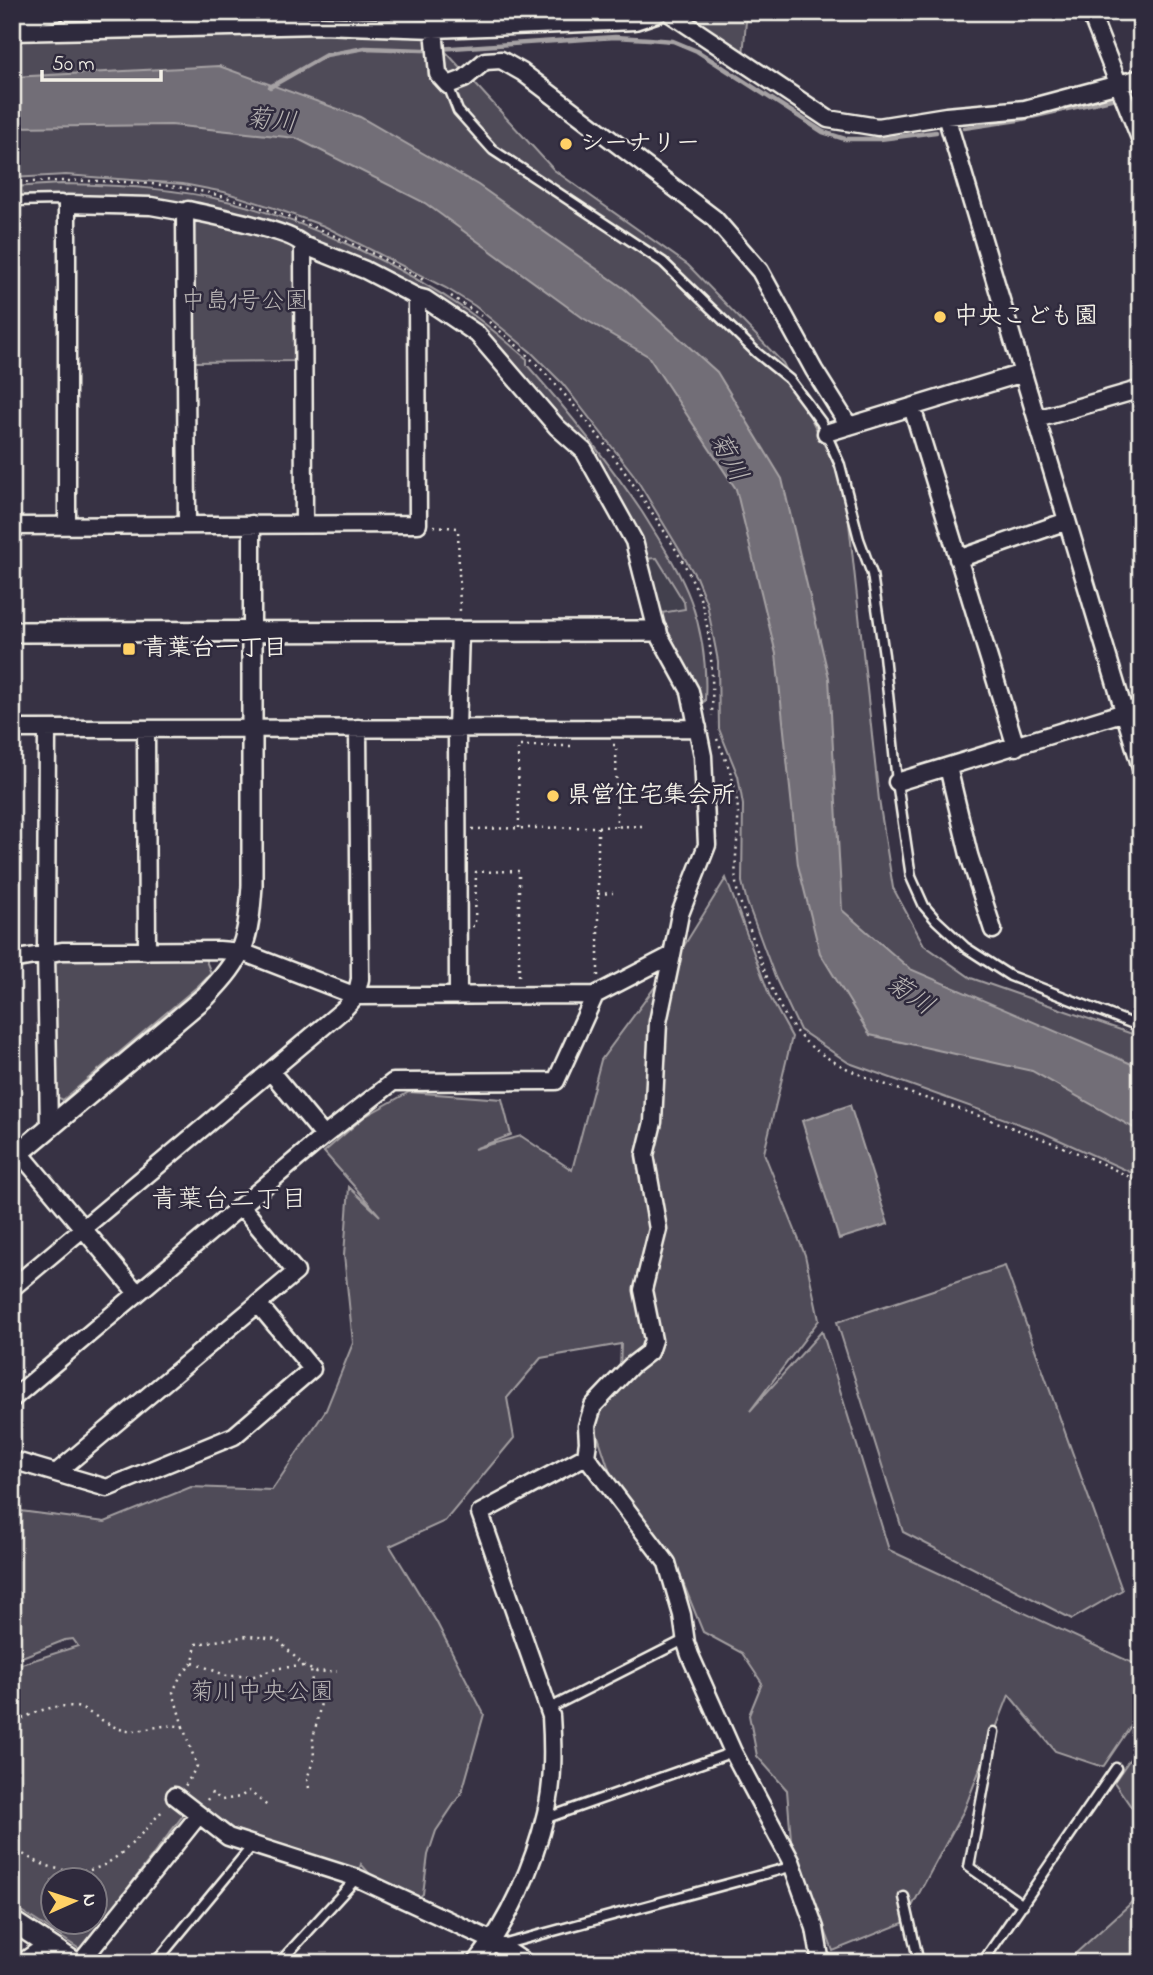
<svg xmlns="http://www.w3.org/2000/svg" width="1153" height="1975" font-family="'Indie Flower','Klee One',sans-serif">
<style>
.built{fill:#433f4e}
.green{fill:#504b59;stroke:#a29ea0;stroke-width:2;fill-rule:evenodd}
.water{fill:#726e77;stroke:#a6a2a4;stroke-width:2}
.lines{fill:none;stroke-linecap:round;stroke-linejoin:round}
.stream{stroke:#a6a2a4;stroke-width:4.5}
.service-casing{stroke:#f4f1e8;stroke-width:13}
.minor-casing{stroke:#f4f1e8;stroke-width:21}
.tertiary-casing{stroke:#f4f1e8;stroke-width:24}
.path{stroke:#f4f1e8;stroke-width:2.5;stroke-dasharray:2 5;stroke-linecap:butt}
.service{stroke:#2f2a3d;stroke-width:8}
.minor{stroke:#2f2a3d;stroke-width:16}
.tertiary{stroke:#2f2a3d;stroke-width:19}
.poi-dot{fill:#ffd166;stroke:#2f2a3d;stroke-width:2.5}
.labels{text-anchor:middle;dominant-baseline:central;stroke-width:5;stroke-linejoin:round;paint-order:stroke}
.poi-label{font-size:24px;font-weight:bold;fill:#f4f1e8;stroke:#2f2a3d;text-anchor:start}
.park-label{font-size:24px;fill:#bbb7b6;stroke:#2f2a3d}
.water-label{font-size:26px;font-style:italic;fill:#bab6b5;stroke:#2f2a3d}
.neighbourhood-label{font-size:26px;fill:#f4f1e8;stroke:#2f2a3d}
</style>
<rect width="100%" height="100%" fill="#373244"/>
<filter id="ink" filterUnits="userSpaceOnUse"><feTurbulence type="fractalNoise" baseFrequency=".0143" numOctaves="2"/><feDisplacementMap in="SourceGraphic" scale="14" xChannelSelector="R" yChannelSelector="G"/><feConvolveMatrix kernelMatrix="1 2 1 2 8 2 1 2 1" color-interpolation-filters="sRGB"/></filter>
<g filter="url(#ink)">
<path class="built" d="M657,558L684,602L685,610L661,613L655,608L643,559Z"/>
<path class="green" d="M685,12H750L746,21L743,56Z
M425,29L554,170L688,265L783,363L845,486L879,800L893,888L924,945L971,978L1141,1037V1177L1044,1133L849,1063L800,1030L775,977L747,902L742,882L743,805L738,776L719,729L718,661L707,604L696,577L634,475L562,383L531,352L475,306L446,288L324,226L274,208L224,192L183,184L66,175L12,178V33Z
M61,184C117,185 176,188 231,202C309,222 402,266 469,312C489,326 508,343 527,359V365C569,412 607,460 642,512C660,541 679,569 691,601C702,632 707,668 705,701L703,702C686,674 666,644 661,613L685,609L684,602L657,558L643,559L586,449L477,331L284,231L64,197L12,198V187Z
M193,214L297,242V361L193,362Z
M726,878L770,997L792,1037L764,1153L805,1255L819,1320L750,1411L822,1331L889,1550L1141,1667V1711L1103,1767L1055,1751L1009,1695L964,1810L903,1923L833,1951L802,1870L792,1852L787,1790L757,1756L749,1715L762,1683L742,1653L703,1632L675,1563L614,1485L595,1427L620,1369L621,1344L541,1358L507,1398L514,1438L445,1521L390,1546L436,1621L484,1714L462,1792L436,1831L428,1855L423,1894L415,1900L376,1881L361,1864L359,1871L230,1828L194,1801L81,1950L12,1905V1667L78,1646L73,1639L65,1640L12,1661V1510L105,1522L191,1487L272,1490L326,1410L353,1343L344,1255L349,1187L380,1216L324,1152L364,1117L409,1092L502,1099L511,1135L474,1149L521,1136L572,1170L601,1060L677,957ZM52,1881H94V1923H52Z
M204,956L211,973L198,986L63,1100L53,1095L52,966L62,957Z
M1005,1266L1122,1590L1072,1619L903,1532L837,1322Z
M1141,1743V1821L1114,1782Z
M1141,1890V1963H1065L1129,1905Z"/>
<path class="water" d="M219,66L360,117L478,185L625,289L717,372L782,479L829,678L842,910L910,969L1141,1068V1132L1032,1071L870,1035L820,953L798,865L776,654L736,489L648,356L583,318L425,203L296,138L171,125L12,127V77Z
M850,1105L888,1224L839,1239L802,1121Z"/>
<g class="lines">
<path class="stream" d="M270,87L326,55L365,48L423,50L615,37L649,39L673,41L697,51L823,132L845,139H880L936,132
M1128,95L1141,91
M964,128L1018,120L1120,97"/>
<g class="service-casing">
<path id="service" d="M448,85L458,111L493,150L663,262L757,353L789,379L821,422L840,465L859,539L872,574L884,655L897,782L911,877L924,906L936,920L965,947L1010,976L1141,1027
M12,201L61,200L67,204
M548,1709L686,1639
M994,1732L969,1867L1023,1905
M544,1819L733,1752
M904,1897L919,1963
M502,1945L794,1866
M155,1963L252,1846
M279,1963L357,1878
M982,1963L1116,1768"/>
</g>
<g class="minor-casing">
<path id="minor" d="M668,12L828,119L878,127L946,116L1025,109L1141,78
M1090,12L1141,141
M12,20L57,12
M434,29L438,74L448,85L464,79L485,61L501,60L522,72L714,218L760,271L814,370L849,426
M12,32L321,25L434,29L635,21L662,12
M946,116L1141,768
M185,212L187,524
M303,245L304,524
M912,407L1016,747
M1037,419L1141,389
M826,433L1023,373
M252,524V633
M12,526L418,524L417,297L365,270L303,245C294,231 209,215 188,210L185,212L151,206L67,204V525
M958,559L1067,521
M12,729L698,728
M47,729L46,952L49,1128
M146,729L147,951
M948,767L969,855L993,930
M897,782L1141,707
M12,960L62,951L219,950L242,952L356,996L595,995L672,955L680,914L707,845L703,756L690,691L657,631L634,541L584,451L557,427L477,334L425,299L417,297
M458,996L457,728L460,631
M271,1072L324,1136
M20,1153L137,1293
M12,1288L343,1010L356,996L360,979L358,728
M12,1399L324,1136L393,1082L556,1081L595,995
M586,1456L667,1563L682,1615L686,1643L690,1655L733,1752L791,1861L815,1928L821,1963
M12,1460L56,1473L296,1272L242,1207
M56,1473L107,1488L234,1436L312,1369L258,1304
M175,1796L228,1837L357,1878L493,1941L526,1963
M21,1963L48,1944
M80,1963L198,1816
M476,1963C509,1921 534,1865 546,1813C554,1782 553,1747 551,1716L480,1513L586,1456L588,1442L587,1426L593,1406L631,1366L649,1352L653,1340L643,1290L658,1229L645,1155L653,1122L658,1022L672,955"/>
</g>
<g class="tertiary-casing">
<path id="tertiary" d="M12,632L657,631
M12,1159L206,996C245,956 248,941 252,886V633
M12,1921L76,1963"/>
</g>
<path class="path" d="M12,183C79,179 160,179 225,197C297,216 363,247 427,282
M451,296L481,316
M489,322C555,374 605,441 651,511C670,540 691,571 702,604C712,640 713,679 712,716
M434,526L458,528L460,613
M717,739C727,762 738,788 738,815C739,844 730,876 741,904C755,942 772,1004 798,1034C833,1074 916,1094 965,1111C1025,1132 1085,1153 1141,1183
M613,745H616L617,827
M598,827V977
M519,828L518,746H572
M472,829L647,826
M598,894L613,893
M472,926H475L476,872L519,871V978
M193,1662L227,1676H254L279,1668L304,1666
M183,1727L173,1692L180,1677L193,1662L196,1644L248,1636L277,1639L304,1666L316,1672L337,1671
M12,1728C24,1713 57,1703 76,1707C94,1712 111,1730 130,1731C149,1731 164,1722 183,1727L197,1766L185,1786
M12,1758L19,1753
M309,1788L307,1779L314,1758L313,1739L321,1703L312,1684L311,1669
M207,1800L212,1793L222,1800L240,1797L249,1791L270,1808
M12,1846C36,1866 79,1882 109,1862C130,1849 147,1827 164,1809"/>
<use href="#service" class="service"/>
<use href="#minor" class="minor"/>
<use href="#tertiary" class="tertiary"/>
</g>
</g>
<g class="poi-dot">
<circle cx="566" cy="144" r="7"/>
<circle cx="940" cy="317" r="7"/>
<rect x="122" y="642" width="14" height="14" rx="3.5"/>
<circle cx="553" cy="796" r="7"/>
</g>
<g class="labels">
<g class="poi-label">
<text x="580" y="144">シーナリー</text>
<text x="954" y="317">中央こども園</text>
<text x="143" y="649">青葉台一丁目</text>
<text x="567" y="796">県営住宅集会所</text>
</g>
<g class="park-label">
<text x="245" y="302">中島1号公園</text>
<text x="262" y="1693">菊川中央公園</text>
</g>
<g class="water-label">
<text transform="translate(271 122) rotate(6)">菊川</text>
<text transform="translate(727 458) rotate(62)">菊川</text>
<text transform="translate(909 996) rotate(34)">菊川</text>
</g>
<g class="neighbourhood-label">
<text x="229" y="1201">青葉台二丁目</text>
</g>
</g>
<rect width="1153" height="1975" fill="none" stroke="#2f2a3d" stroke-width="42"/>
<rect x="21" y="21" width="1111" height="1933" fill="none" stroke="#f4f1e8" stroke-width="2.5" filter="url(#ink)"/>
<g transform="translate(74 1901) rotate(87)"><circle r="33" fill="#2f2a3d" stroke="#7e7a81" stroke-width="2"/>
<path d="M0-5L12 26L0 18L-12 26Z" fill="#ffd166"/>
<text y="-10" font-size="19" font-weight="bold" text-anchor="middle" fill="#f4f1e8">N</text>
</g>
<path d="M42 70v10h119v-10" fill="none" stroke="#f4f1e8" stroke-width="3.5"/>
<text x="52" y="70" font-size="21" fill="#f4f1e8" stroke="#2f2a3d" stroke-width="5" paint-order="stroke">50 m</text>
</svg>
